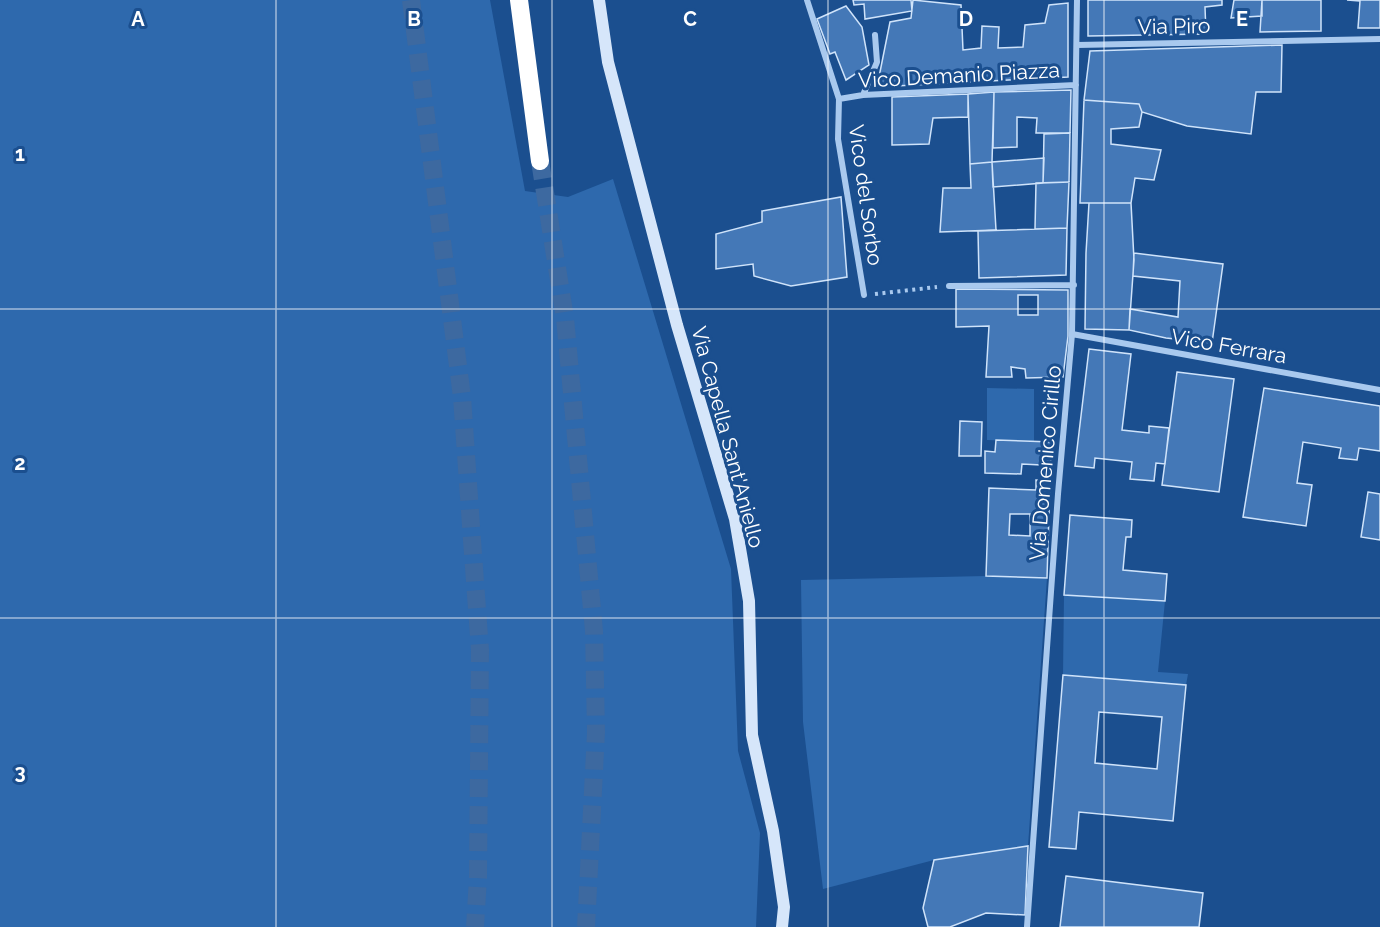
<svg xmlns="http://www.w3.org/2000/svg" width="1380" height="927" font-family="Raleway,sans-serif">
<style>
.green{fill:#2e69ad}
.building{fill:#4478b7;stroke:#cfe3fa;stroke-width:1.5;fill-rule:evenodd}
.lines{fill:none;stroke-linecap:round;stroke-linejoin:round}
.motorway-tunnel{stroke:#3d69a0;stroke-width:18;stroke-dasharray:18 9;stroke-linecap:butt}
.path{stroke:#a9c9ee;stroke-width:4;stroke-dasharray:3 4.5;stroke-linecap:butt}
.minor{stroke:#a9c9ee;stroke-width:6}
.secondary{stroke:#d6e6fa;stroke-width:12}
.motorway{stroke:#fff;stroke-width:18}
.grid{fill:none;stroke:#fff;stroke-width:1.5;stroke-opacity:0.55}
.labels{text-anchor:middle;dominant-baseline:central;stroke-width:6;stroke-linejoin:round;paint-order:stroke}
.street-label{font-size:21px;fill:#fff;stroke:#1b4f8f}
.grid-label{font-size:20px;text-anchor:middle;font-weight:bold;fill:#fff;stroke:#1b4f8f;stroke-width:6;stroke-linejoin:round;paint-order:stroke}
</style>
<rect width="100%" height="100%" fill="#1b4f8f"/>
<path class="green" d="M0,0H490L525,191L568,197L613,179L731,569L738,751L760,833L756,927H0Z
M987,388L1034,389V442L987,440Z
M986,576L1047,578L1028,846L934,860L823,889L803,722L801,580Z
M1064,595L1165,601L1158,672L1188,674L1186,685L1063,675Z"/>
<path class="building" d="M853,0H911L912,11L865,19L864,4L854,5Z
M913,0L961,5L963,50L981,48L982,26L999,27L998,48L1023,47L1025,25L1045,23L1049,5L1068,3V77L877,87L890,22L911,18Z
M1088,0H1222V5L1205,7L1206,34L1088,36Z
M1234,0H1262V16L1231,18Z
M1262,0H1321V31L1260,32Z
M1347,0H1380V28H1358L1360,1Z
M846,6L862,27L869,65L846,80L835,52L830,54L817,19Z
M1282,45L1281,92H1256L1251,134L1187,126L1142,112L1139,104L1084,100L1090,51Z
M1071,90L1070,133H1036L1037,118L1017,117V147L993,148L994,92Z
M994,92L992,162L970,164L968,94Z
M968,94V117L933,118L929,144L892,145V97Z
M1084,100L1139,104L1142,112L1139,127L1111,129V144L1161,150L1154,180L1135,178L1131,203H1080Z
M1070,133L1069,182L1043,183L1044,134Z
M1044,158L1043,183L993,187L992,162Z
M992,162L996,230L940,232L943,188H971L970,164Z
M1069,182L1067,228L1035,229L1036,183Z
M841,197L847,277L791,286L754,276L753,264L716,269V234L762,222V211Z
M1089,203H1131L1134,260L1129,330L1085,329L1086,253Z
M1067,228L1066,275L979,278L978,231Z
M1134,253L1223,264L1212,343L1166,338L1129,330L1130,309L1178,317L1180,281L1133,276Z
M956,289L1068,290V336L1063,377L1026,378L1025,369L1011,367L1012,377H986L989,326L956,327ZM1018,295H1038V315H1018Z
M1089,349L1131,354L1122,430L1149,433V426L1169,428L1165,464L1156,463L1154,481L1130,479L1132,462L1095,458L1094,468L1075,466Z
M1177,372L1234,379L1219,492L1162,485Z
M1264,388L1380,406V451L1359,448L1357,460L1339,458L1341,448L1303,442L1297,483L1312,485L1306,526L1243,517Z
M960,421L982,422L981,456H959Z
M996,440L1052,442L1050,472H1041V465L1022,464L1021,474L985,473V451L995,452Z
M1036,480L1050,481L1047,578L986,576L989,488L1036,490ZM1010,514H1030V536L1009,535Z
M1368,492L1380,494V540L1361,537Z
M1070,515L1132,520L1131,537H1126L1123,570L1167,574L1165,601L1064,595Z
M1063,675L1186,685L1173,821L1079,812L1076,849L1049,847ZM1099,712L1162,717L1157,769L1095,763Z
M1028,846L1025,915L986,913L950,927H928L923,908L934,860Z
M1066,876L1203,893L1199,927H1060Z"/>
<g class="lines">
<path class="motorway-tunnel" d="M411,0L462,397L472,540L480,650L478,878L475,927
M540,161L565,318L594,631L596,732L586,927"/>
<path class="path" d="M875,294L937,287"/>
<path class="minor" d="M807,0L839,99L838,139L864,295
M1077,45L1380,39
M863,95L877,62L875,35
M839,99L863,95L1076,85
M949,286L1074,285
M1072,334L1380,390
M1027,927L1058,494L1072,334L1077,0"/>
<path class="secondary" d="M599,0L608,62L677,325L735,519L749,601L752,735L773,831L784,907L782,927"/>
<path class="motorway" d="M519,0L540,161"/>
</g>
<path class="grid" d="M276,0V927M552,0V927M828,0V927M1104,0V927M0,309H1380M0,618H1380"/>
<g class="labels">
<g class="street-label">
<text transform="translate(1174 26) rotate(-1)">Via Piro</text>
<text transform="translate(959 75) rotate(-3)">Vico Demanio Piazza</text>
<text transform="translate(866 195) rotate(82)">Vico del Sorbo</text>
<text transform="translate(1229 346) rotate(10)">Vico Ferrara</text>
<text transform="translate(728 437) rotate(75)">Via Capella Sant'Aniello</text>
<text transform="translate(1045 463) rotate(-85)">Via Domenico Cirillo</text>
</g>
</g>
<g class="grid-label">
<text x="138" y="26">A</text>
<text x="414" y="26">B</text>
<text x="690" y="26">C</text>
<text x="966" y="26">D</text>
<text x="1242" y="26">E</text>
<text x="20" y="161">1</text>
<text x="20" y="470">2</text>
<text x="20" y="779">3</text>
</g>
</svg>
